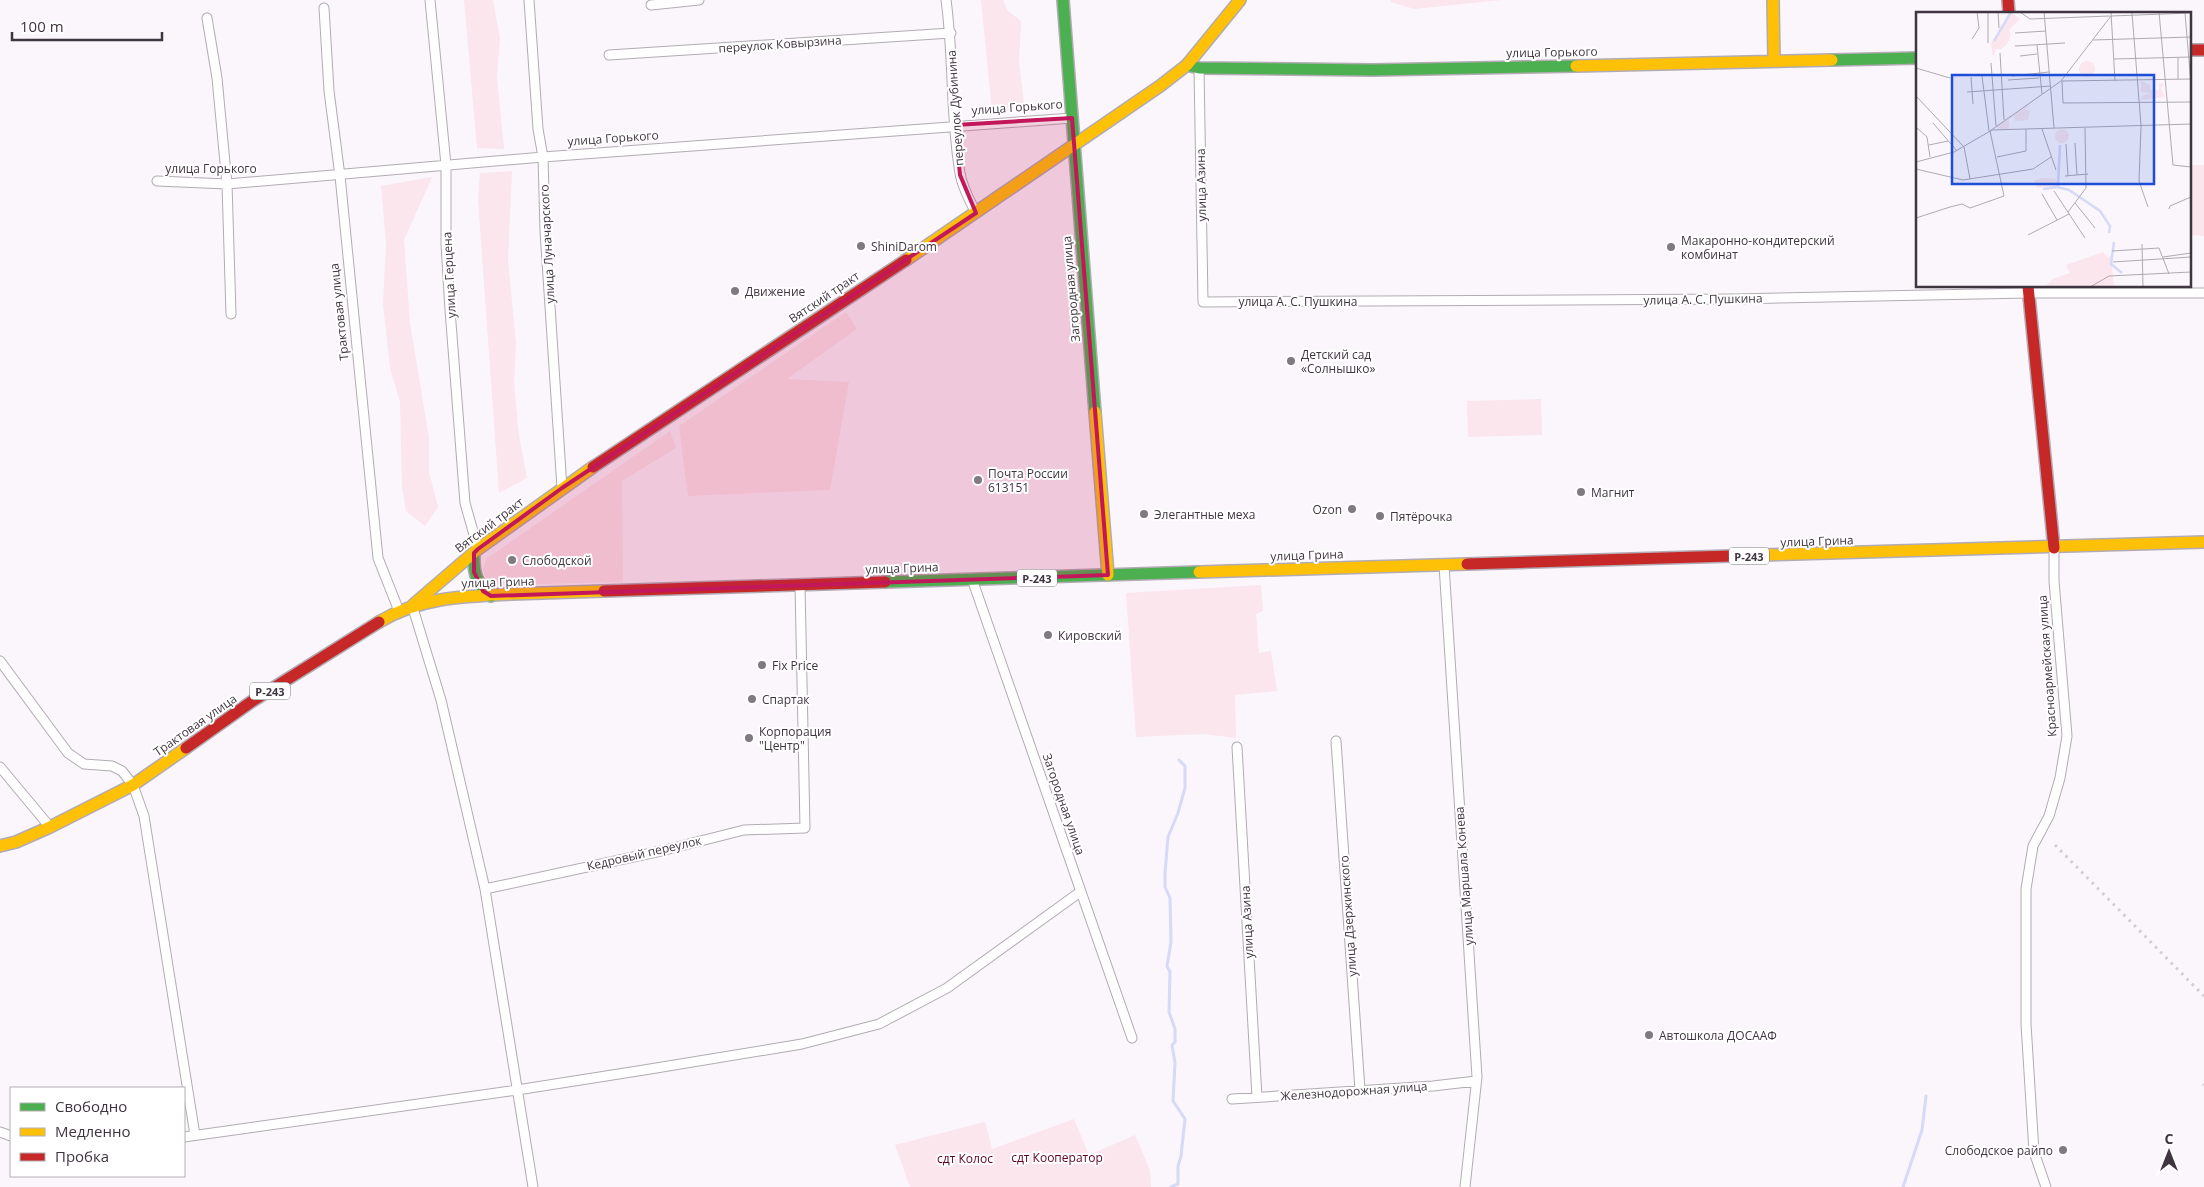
<svg xmlns="http://www.w3.org/2000/svg" width="2204" height="1187" font-family="'Open Sans',sans-serif">
<style>
.green{fill:#fae6ec}
.lines{fill:none;stroke-linecap:round;stroke-linejoin:round}
.stream{stroke:#d6d9f7;stroke-width:3}
.street-casing{stroke:#b2abb3;stroke-width:11}
.fast-casing{stroke:#b2abb3;stroke-width:14}
.slow-casing{stroke:#b2abb3;stroke-width:14}
.jam-casing{stroke:#b2abb3;stroke-width:14}
.street{stroke:#fefeff;stroke-width:9}
.fast{stroke:#4caf50;stroke-width:11}
.slow{stroke:#ffc107;stroke-width:11}
.jam{stroke:#c62828;stroke-width:11}
.rail{stroke:#d0ced1;stroke-width:3;stroke-dasharray:2.5 5;stroke-linecap:butt}
.marked{fill:#c2185b;fill-opacity:0.2;stroke:#c2185b;stroke-width:4;stroke-linejoin:round}
.poi-dot{fill:#817982;stroke:#fff;stroke-width:2}
.labels{text-anchor:middle;dominant-baseline:central;stroke-width:4;stroke-linejoin:round;paint-order:stroke}
.shield{fill:#fff;stroke:#797279;stroke-width:1}
.shield-label{font-size:11px;font-weight:bold;fill:#3f3540}
.street-label{font-size:12px;fill:#3f3540;stroke:#fff}
.poi-label{font-size:12px;fill:#3f3540;stroke:#fff;text-anchor:start}
.park-label{font-size:12px;fill:#5f0024;stroke:#fff}
.inset-river{fill:none;stroke:#d6d9f7;stroke-width:2.5}
.inset-road{fill:none;stroke:#b0a9b1;stroke-width:1}
.view{fill:#1d4ed8;fill-opacity:0.15;stroke:#1d4ed8;stroke-width:2.5}
.inset-edge{fill:none;stroke:#3f3540;stroke-width:2.5}
</style>
<rect width="100%" height="100%" fill="#fbf6fc"/>
<path class="green" d="M464,0H493L500,39L497,77L504,149L477,148Z
M981,0H1003L1007,10L1021,21L1019,63L1025,111H992Z
M1390,0H1502L1414,9L1391,2Z
M2190,165H2204V236L2190,235Z
M512,171L508,260L516,343L514,383L519,436L527,478L499,493L478,200L480,173Z
M432,177L404,240L410,323L429,438V472L438,507L425,526L406,511L402,487L400,402L390,368L383,304L386,244L381,186Z
M846,312L857,329L787,379L849,382L830,490L688,496L679,426Z
M1541,399L1542,435L1468,437L1467,401Z
M670,431L676,448L622,481L623,582L502,585L487,580L483,570L486,559Z
M1261,585L1263,611L1256,614L1259,653L1271,651L1277,691L1235,695L1236,738L1204,734L1136,737L1126,593Z
M1074,1119L1089,1155L1135,1135L1150,1170L1151,1187H910L895,1145L985,1122L992,1149Z"/>
<g class="lines">
<path class="stream" d="M1171,1187L1178,1184V1166L1181,1156L1185,1119L1173,1101L1175,1063L1172,1045L1175,1042V1029L1169,1012L1170,972L1167,966L1171,942L1170,898L1165,887V873L1168,837L1178,813L1185,788V766L1179,760
M1903,1187L1922,1130L1926,1096"/>
<g class="street-casing">
<path id="street" d="M430,0L446,165V244L450,310L465,503L478,549
M529,0L538,129L543,157L545,231L562,488
M946,0C954,57 950,116 960,173C962,187 970,201 976,213
M651,5L699,0
M324,8L329,91L340,176L378,558L399,611
M207,18L217,78L227,184L231,314
M609,55L951,33
M1199,68L1203,302L1735,299L2028,293H2204
M157,181L227,184L543,157L1072,118
M1444,565L1477,1077L1465,1187
M972,579L1132,1038
M412,605L441,700L485,889L533,1187
M0,661L68,753L84,764L112,766L122,771L133,785L144,816L195,1135
M1336,741L1360,1090
M1237,747L1257,1097
M0,767L50,827
M485,889L661,851L744,830L805,828L800,585
M1232,1099L1433,1086L1476,1081
M0,1132L11,1136
M184,1137L517,1090L644,1070L802,1044L879,1024L947,988L1080,892
M2046,1187L2034,1152L2026,1024V889L2033,846L2049,816L2060,778L2067,736L2054,581V548"/>
</g>
<g class="fast-casing">
<path id="fast" d="M1063,0L1095,412
M1832,60L1918,58
M1187,65L1199,68L1373,70L1576,66
M474,553C473,571 476,585 491,596
M885,582L1199,572"/>
</g>
<g class="slow-casing">
<path id="slow" d="M1773,0L1774,61
M1576,66L1832,60
M906,260L1160,86L1187,65L1240,0
M1095,412L1108,575
M1763,555L2204,542
M1199,572L1467,564
M413,605L478,549L593,467
M379,622C420,597 465,596 512,594C542,593 573,592 604,591
M0,846L16,842L50,827L133,785L186,748"/>
</g>
<g class="jam-casing">
<path id="jam" d="M2008,0L2009,14
M2190,50H2204
M2028,286L2054,548
M593,467L906,260
M1467,564L1763,555
M604,591L885,582
M186,748L251,702L379,622"/>
</g>
<use href="#street" class="street"/>
<use href="#fast" class="fast"/>
<use href="#slow" class="slow"/>
<use href="#jam" class="jam"/>
<path class="rail" d="M2055,845L2204,996
M2203,1084L2204,1085"/>
</g>
<path class="marked" d="M1072,118L1108,575L491,596L483,591L474,572V553L478,549L562,488L976,213L960,175L955,125Z"/>
<g class="poi-dot">
<circle cx="861" cy="246" r="5"/>
<circle cx="1671" cy="247" r="5"/>
<circle cx="735" cy="291" r="5"/>
<circle cx="1291" cy="361" r="5"/>
<circle cx="978" cy="480" r="5"/>
<circle cx="1581" cy="492" r="5"/>
<circle cx="1352" cy="509" r="5"/>
<circle cx="1144" cy="514" r="5"/>
<circle cx="1380" cy="516" r="5"/>
<circle cx="512" cy="560" r="5"/>
<circle cx="1048" cy="635" r="5"/>
<circle cx="762" cy="665" r="5"/>
<circle cx="752" cy="699" r="5"/>
<circle cx="749" cy="738" r="5"/>
<circle cx="1649" cy="1035" r="5"/>
<circle cx="2063" cy="1150" r="5"/>
</g>
<g class="labels">
<g class="shield">
<rect x="1729" y="547.5" width="40" height="17" rx="4"/>
<rect x="1017" y="569.5" width="40" height="17" rx="4"/>
<rect x="250" y="682.5" width="40" height="17" rx="4"/>
</g>
<g class="shield-label">
<text x="1749" y="556">Р-243</text>
<text x="1037" y="578">Р-243</text>
<text x="270" y="691">Р-243</text>
</g>
<g class="street-label">
<text transform="translate(780 44) rotate(-4)">переулок Ковырзина</text>
<text transform="translate(1552 52) rotate(-1)">улица Горького</text>
<text transform="translate(1017 107) rotate(-4)">улица Горького</text>
<text transform="translate(955 108) rotate(-94)">переулок Дубинина</text>
<text transform="translate(613 138) rotate(-4)">улица Горького</text>
<text x="211" y="168">улица Горького</text>
<text transform="translate(1201 185) rotate(-91)">улица Азина</text>
<text transform="translate(547 244) rotate(-93)">улица Луначарского</text>
<text transform="translate(449 275) rotate(-93)">улица Герцена</text>
<text transform="translate(1071 289) rotate(-95)">Загородная улица</text>
<text transform="translate(824 297) rotate(-34)">Вятский тракт</text>
<text transform="translate(1703 299) rotate(-1)">улица А. С. Пушкина</text>
<text x="1298" y="301">улица А. С. Пушкина</text>
<text transform="translate(339 312) rotate(-96)">Трактовая улица</text>
<text transform="translate(489 525) rotate(-37)">Вятский тракт</text>
<text transform="translate(1817 541) rotate(-2)">улица Грина</text>
<text transform="translate(1307 555) rotate(-2)">улица Грина</text>
<text transform="translate(902 568) rotate(-2)">улица Грина</text>
<text transform="translate(498 582) rotate(-2)">улица Грина</text>
<text transform="translate(2047 666) rotate(-94)">Красноармейская улица</text>
<text transform="translate(195 725) rotate(-35)">Трактовая улица</text>
<text transform="translate(1064 804) rotate(71)">Загородная улица</text>
<text transform="translate(644 853) rotate(-13)">Кедровый переулок</text>
<text transform="translate(1464 876) rotate(-94)">улица Маршала Конева</text>
<text transform="translate(1348 916) rotate(-94)">улица Дзержинского</text>
<text transform="translate(1247 922) rotate(-93)">улица Азина</text>
<text transform="translate(1354 1091) rotate(-4)">Железнодорожная улица</text>
</g>
<g class="poi-label">
<text x="1681" y="240">Макаронно-кондитерский<tspan x="1681" dy="14">комбинат</tspan></text>
<text x="871" y="246">ShiniDarom</text>
<text x="745" y="291">Движение</text>
<text x="1301" y="354">Детский сад<tspan x="1301" dy="14">«Солнышко»</tspan></text>
<text x="988" y="473">Почта России<tspan x="988" dy="14">613151</tspan></text>
<text x="1591" y="492">Магнит</text>
<text x="1342" y="509" text-anchor="end">Ozon</text>
<text x="1154" y="514">Элегантные меха</text>
<text x="1390" y="516">Пятёрочка</text>
<text x="522" y="560">Слободской</text>
<text x="1058" y="635">Кировский</text>
<text x="772" y="665">Fix Price</text>
<text x="762" y="699">Спартак</text>
<text x="759" y="731">Корпорация<tspan x="759" dy="14">"Центр"</tspan></text>
<text x="1659" y="1035">Автошкола ДОСААФ</text>
<text x="2053" y="1150" text-anchor="end">Слободское райпо</text>
</g>
<g class="park-label">
<text x="1057" y="1157">сдт Кооператор</text>
<text x="965" y="1158">сдт Колос</text>
</g>
</g>
<g transform="translate(1916 12)">
<rect width="275" height="275" fill="#fbf6fc"/>
<path d="M96,1L104,7L93,18L95,24L91,32L85,37H80L77,45L75,31ZM163 57a8 8 0 1 1 16 0a8 8 0 1 1-16 0ZM225,69L234,73V78H243V71L248,72L245,76L249,85L226,88V84L235,81L225,80ZM114,92L109,98H114L112,108L99,109L98,104L93,107V117H82L81,114ZM139 124a7 7 0 1 1 14 0a7 7 0 1 1-14 0ZM127,166L140,167L142,174L121,176L118,168ZM187,240L191,245L195,244L198,275H129L137,267L154,261L150,253Z" fill="#fae6ec"/>
<path class="inset-river" d="M78,29L95,0M142,174L144,133M127,177L141,175L153,178L184,199L194,214L193,221M198,230L195,252L206,261"/>
<path class="inset-road" d="M82,0L83,16M104,0L114,7L194,4M128,0L138,116M195,0L199,69M243,0L257,153L275,155M216,1L225,113M269,1L275,72M99,21L130,19M56,27L63,16L61,0M177,28L275,25M72,31V0M121,33L126,82M99,34L149,31M84,41L88,108M104,44L121,42M198,47L275,45M75,51L80,114M0,56L34,66M66,64L73,119M96,64L133,60M55,65L57,92M262,67V46M92,68L123,66M146,69L147,91L275,90M146,69L275,67M51,80L135,74M0,84L48,135L54,167M17,111L41,139M225,114L223,169L232,195M0,115L11,125L14,145M126,117L140,158M74,119L145,69L195,4L275,1M159,131L161,163M150,132L152,164M13,133L32,129M81,145L110,139V117M0,150L38,140L76,118L275,112M0,157L47,168L117,157L135,145M149,164L172,162M138,179L169,226M126,182L141,208M159,191L179,216M253,197L254,194L275,185M152,200L170,176L169,116M0,206L34,195L46,192L54,196L88,184L74,119M112,223L153,202M226,232L227,275M196,239L243,236L253,262M247,245L275,241M197,250L275,245M174,275L193,264L275,260"/>
<path class="view" d="M36,63H238V172H36Z"/>
<rect width="275" height="275" class="inset-edge"/>
</g>
<rect x="10" y="1087" width="175" height="90" fill="#ffffff" stroke="#b2aeb3"/>
<rect x="20" y="1103" width="25" height="8" fill="#4caf50" stroke="#b2aeb3"/>
<text x="55" y="1112" font-size="15" fill="#3f3540">Свободно</text>
<rect x="20" y="1128" width="25" height="8" fill="#ffc107" stroke="#b2aeb3"/>
<text x="55" y="1137" font-size="15" fill="#3f3540">Медленно</text>
<rect x="20" y="1153" width="25" height="8" fill="#c62828" stroke="#b2aeb3"/>
<text x="55" y="1162" font-size="15" fill="#3f3540">Пробка</text>
<g transform="translate(2169 1152)" stroke="#ffffff" stroke-width="4" paint-order="stroke">
<path d="M0-4L9 19L0 12L-9 19Z" fill="#3f3540"/>
<text y="-8" font-size="14" font-weight="bold" text-anchor="middle" fill="#3f3540">С</text>
</g>
<path d="M12 32v8h150v-8" fill="none" stroke="#3f3540" stroke-width="2.5"/>
<text x="20" y="32" font-size="15" fill="#3f3540" stroke="#ffffff" stroke-width="4" paint-order="stroke">100 m</text>
</svg>
